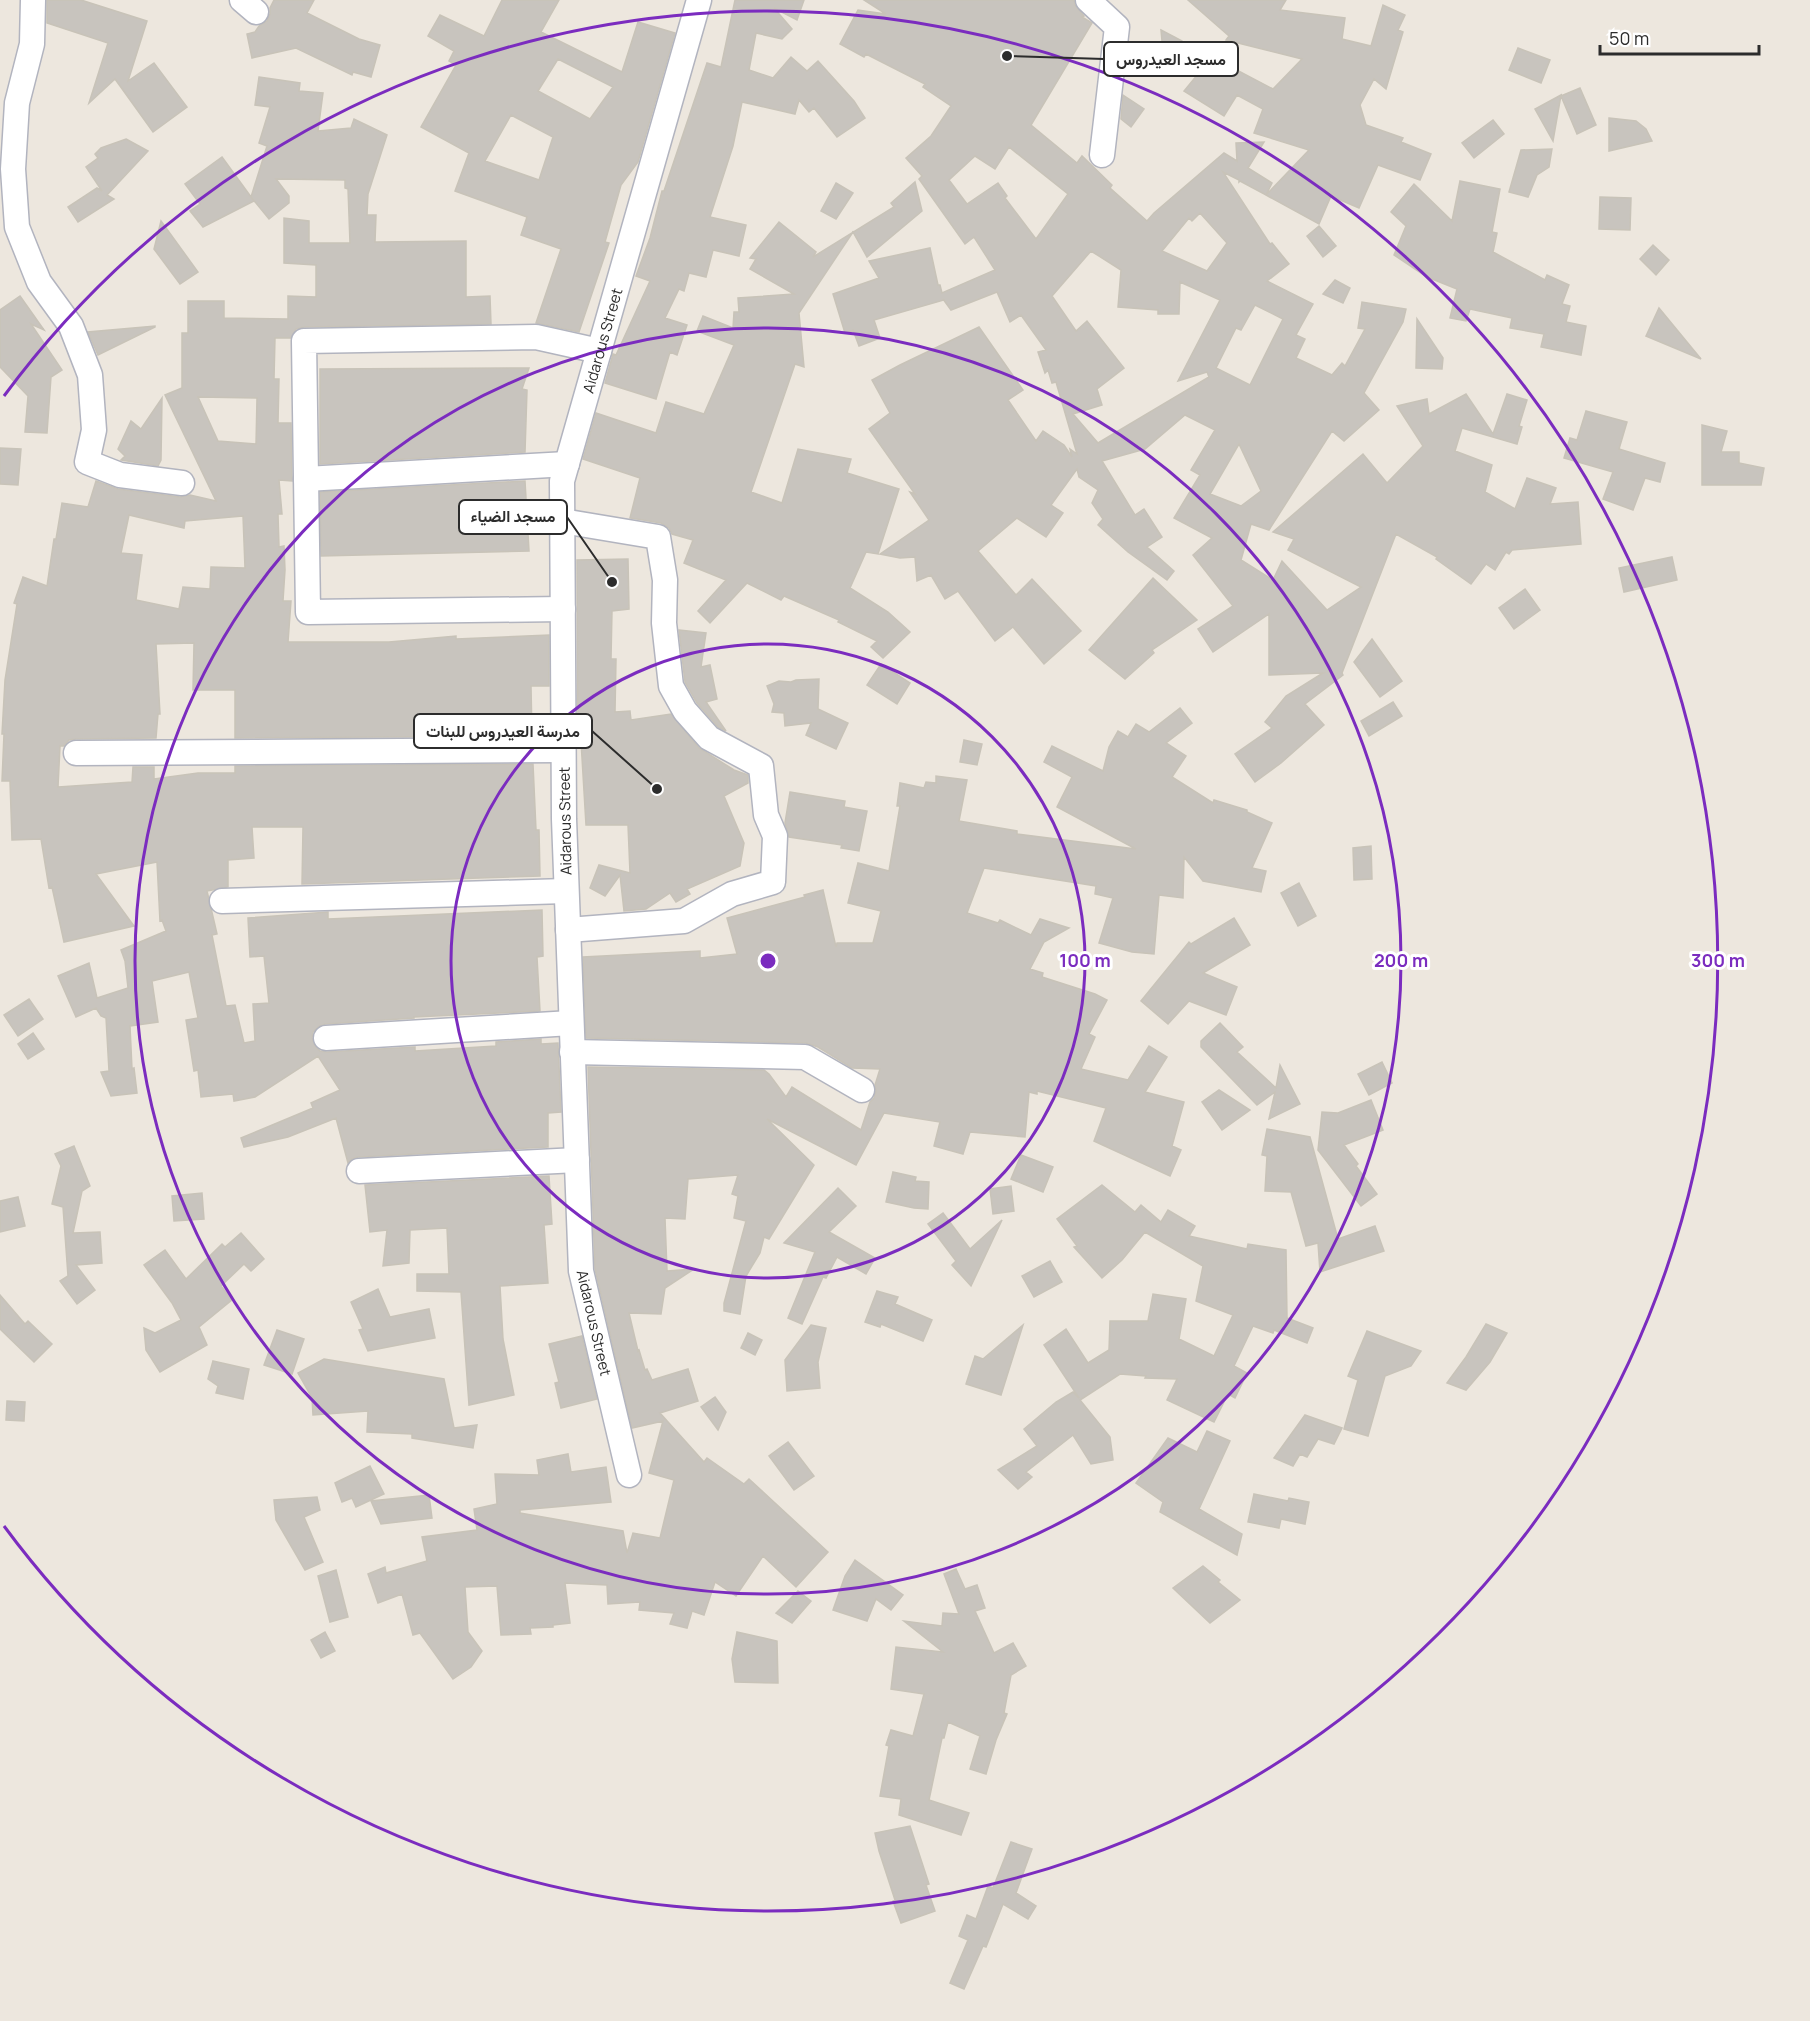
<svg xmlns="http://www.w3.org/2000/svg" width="1810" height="2021" font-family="Manrope,Vazirmatn,sans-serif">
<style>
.building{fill:#c8c4be;stroke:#c8c3b8;stroke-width:1.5;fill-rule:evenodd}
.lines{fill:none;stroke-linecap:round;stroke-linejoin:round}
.minor-casing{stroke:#b2b4bf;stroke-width:27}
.minor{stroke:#fff;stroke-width:24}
.ring{fill:none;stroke:#7b2cbf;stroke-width:3}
.labels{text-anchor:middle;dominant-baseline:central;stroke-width:6;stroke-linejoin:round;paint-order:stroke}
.street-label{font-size:15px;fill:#2c2c2c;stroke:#fff}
.centre{fill:#7b2cbf;stroke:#fff;stroke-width:3}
.ring-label{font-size:18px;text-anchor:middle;font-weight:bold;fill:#7b2cbf;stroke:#fff;stroke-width:6;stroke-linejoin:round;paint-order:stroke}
.leader{fill:none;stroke:#2c2c2c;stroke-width:2}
.callout-dot{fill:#2c2c2c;stroke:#fff;stroke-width:2}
.callout{fill:#fff;stroke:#2c2c2c;stroke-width:2}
.callout-label{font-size:16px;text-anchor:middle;font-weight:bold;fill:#2c2c2c}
</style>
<rect width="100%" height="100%" fill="#ede7de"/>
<path class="building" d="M47,0H81L147,21L128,81L154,63L187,107L153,132L115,79L89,103L108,43L47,23Z
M274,0H314L307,13L359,39L380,45L371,77L353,72L352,75L296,48L252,58L247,34L255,32L259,26L267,21L270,14V8Z
M502,0H559L541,32L622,72L638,22L675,33L638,162L621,185L605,242L609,243L579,332L536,323L561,249L521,235L527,217L455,191L469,153L421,127L456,65L449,61L454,51L428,36L440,15L484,36ZM558,59L613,87L590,119L538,91ZM511,115L553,137L539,180L485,161Z
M735,0H804L797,20L774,8L792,29L782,39L756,33L749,70L773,78L791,57L807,71L818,61L854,101L865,118L837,137L814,108L809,112L799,100L795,114L742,102L733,146L710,217L746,225L739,256L713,250L706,277L689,273L684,291L679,289L665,318L687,325L677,355L670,352L656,399L605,383L613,354L616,355L650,281L636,276L650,238L662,191H664L707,63L721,67Z
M864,0H1074L1075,5L1084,16L1082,17L1092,23L1031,125L1077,163L1082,156L1112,185L1110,188L1147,221L1154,213L1224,153L1237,161L1236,143L1264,142L1248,168L1272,183L1266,195L1240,181L1239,182V180L1223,172L1270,244L1272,243L1289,264L1267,281L1313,304L1296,335L1305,339L1296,358L1332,375L1342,363L1345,366L1365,329L1358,328L1362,302L1406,309L1403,322L1364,393L1379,410L1344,441L1332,431L1269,530L1251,524L1241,560L1273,580L1282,561L1327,610L1361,587L1288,550L1294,539L1273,532L1363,454L1387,483L1423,446L1397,406L1427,399L1429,414L1466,394L1493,434L1507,394L1527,400L1519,426L1522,427L1517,444L1462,428L1455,451L1492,465L1485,492L1515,509L1527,478L1556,488L1550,504L1578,502L1581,544L1512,550L1509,554L1506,552L1495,570L1486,564L1471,584L1436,559L1437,557L1396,534L1342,673L1343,675L1305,704L1324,725L1281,763L1255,782L1235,754L1272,728L1265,722L1286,696L1323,673L1269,675V614L1213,652L1198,629L1233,606L1193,555L1212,538L1174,518L1200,475L1191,470L1215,430L1185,415L1145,449L1102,461L1135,515L1144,509L1162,537L1147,547L1174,571L1167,580L1128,552L1098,525L1103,519L1092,503L1098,490L1079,477L1077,469L1051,505L1063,513L1046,537L1017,518L978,551L1016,595L1032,579L1081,631L1044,664L1013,627L995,641L958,591L945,599L931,575L917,581L915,557L900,558L880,554L929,520L910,492L915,494L869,429L890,413L872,380L900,365L979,327L1023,390L1008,400L1036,441L1043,431L1064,445L1072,457L1070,449L1077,454L1056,382L1052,383L1048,370L1045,373L1038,352L1046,350L1021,315L1010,322L997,292L951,310L943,299L944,300L874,320L880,338L859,346L853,330L845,333L833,294L879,278L869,261L930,248L938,285H940L942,293L995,270L974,237L965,244L919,179L922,176L906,158L931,136L951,106L923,87L925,84L866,54L864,57L840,44L858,10L886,14ZM1009,147L1068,194L1036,239L1005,198L1007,196L998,183L967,204L949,180L975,156L995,169ZM1200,213L1227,243L1207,271L1162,251L1189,218L1192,221ZM1091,251L1121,270L1118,307L1158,310V314H1179L1180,282L1220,300L1178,381L1207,372L1209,377L1098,443L1073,414L1102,405L1097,389L1124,368L1087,321L1076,331L1052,296ZM1255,305L1283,319L1250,385L1216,368L1236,328L1241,330ZM1239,444L1261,491L1241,506L1210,494Z
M1188,0H1286L1280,10L1345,18L1342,39L1371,46L1383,5L1405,15L1398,30L1403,32L1386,89L1374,79L1360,105L1366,125L1403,138L1401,142L1431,154L1420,180L1378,165L1359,208L1331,196L1319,224L1266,195L1309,150L1254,133L1263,109L1237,95L1224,116L1184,91L1212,57L1273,89L1302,59L1226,40L1229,36Z
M1161,30L1182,41L1185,74L1150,72L1152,51L1163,52Z
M1518,48L1550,60L1541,83L1509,70Z
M259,77L300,83L299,91L323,93L318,131L351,128L354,119L387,135L368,194L367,215H376L375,242L466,241V297L490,296L491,324L304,327L296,329L291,338H275L274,379H279L278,423H291L292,481L279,480L282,514H278L279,547L284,546L285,570L283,601H291L288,642H389L456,636V639L549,635V686H531L532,736L235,738V690H193L194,643L156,644L160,714H158L156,738L76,739L69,740L64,746H60L58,787L132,782L133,767H154V779L198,773H235V766L533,764L536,830H539L540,876L302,884L303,827H252L254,858L228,860V887L207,891L217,934L212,935L226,1006L235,1005L244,1043L255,1041L253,1004L269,1003L264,956L250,957L248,918L328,912V919L542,910L543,956L537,957L540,1011L414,1017V1018L325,1024L318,1027L313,1032L312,1038L315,1046L320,1051L327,1052L415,1047V1051L496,1046V1042L541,1039V1044L558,1043L561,1112L548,1113V1147L358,1157L352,1159L348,1163L336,1118L288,1137L244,1147L241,1138L313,1108L311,1103L340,1090L318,1056L255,1097L234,1101L233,1094L201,1097L198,1070L194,1071L186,1020L198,1018L189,972L152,981L158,1022L130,1026L132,1069L134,1068L137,1093L111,1096L101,1072L109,1071L106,1018L101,1016L96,1008L76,1017L58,976L89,963L97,998L128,988L125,961L121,950L166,931L162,920L160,921L157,862L96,874L134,926L64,942L52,887L49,888L41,839L12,840L10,781H2L4,734H2L5,680L17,604L14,603L23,577L47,586L54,539H56L62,503L88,507L96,481L118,489L180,497L190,495L216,501L165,395L182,388V333H188V301H224V318L288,319V296L316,297V265L284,263V218L309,221V243H350L348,189L345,188V180L276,179L289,196V203L269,219L251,197L267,146L259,143L270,107L255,105ZM198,397L257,398L256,444L218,441ZM129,515L184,528L185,521L243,516L245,568L211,567L210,589L183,587L179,609L136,600L142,555L121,553Z
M1580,88L1596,125L1577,134L1561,96Z
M1123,95L1144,109L1131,127L1121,119Z
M1561,95L1553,141L1535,109Z
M1609,118L1636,121L1646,129L1652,141L1609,151Z
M1493,120L1504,134L1474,158L1462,143Z
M126,139L148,151L107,195L114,199L78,222L68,207L97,188L102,191L86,167L98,158L95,154L101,148Z
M1552,149L1549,167L1537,175L1528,197L1509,192L1521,150Z
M222,157L254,201L203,227L190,211L200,204L185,184Z
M1460,181L1500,189L1492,232L1497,233L1493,252L1545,280L1547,275L1569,285L1562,304L1570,306L1566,322L1586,326L1581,355L1541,347L1544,334L1510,328L1512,318L1470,309L1466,321L1450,318L1457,289L1427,277L1394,255L1406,226L1391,212L1414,184L1452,221Z
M915,182L922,211L867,257L853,232L799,313L804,367L795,364L751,492L782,503L798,449L851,459L847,473L899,489L878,554L866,552L850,588L888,612L910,632L883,658L871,647L877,641L838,622L839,620L784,596L781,600L747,583L710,623L698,611L726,580L684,563L693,540L672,534L669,528L661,523L630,518L640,478L583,459L596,413L656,433L666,402L704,414L734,345L697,331L703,316L733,328L734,312H739L738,298L794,294L750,269L756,259L750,258L779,222L816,252L813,257L894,207L891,203Z
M836,183L853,193L836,219L821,211Z
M1600,197L1631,198L1630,230L1599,229Z
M161,221L198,272L180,284L154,249Z
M1319,226L1336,246L1323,257L1307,236Z
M1653,245L1669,260L1656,275L1640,259Z
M1335,280L1350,288L1343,303L1323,294Z
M20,296L44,330L31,324L62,370L51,377L47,433L25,432L28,396L0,367V310Z
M1659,308L1701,359L1646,336Z
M1417,319L1443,358L1442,369L1416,368Z
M155,326V327L98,355L88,332Z
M529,368L522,389L527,390L525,452L320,464V369Z
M162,398L161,460L158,466L121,460L125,456L118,449L131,421L141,429Z
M1586,411L1627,422L1619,449L1665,463L1660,482L1645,478L1633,510L1603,499L1613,472L1564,458L1570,438L1577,440Z
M1702,425L1727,431L1721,452H1739V463L1764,468L1761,485H1702Z
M0,448L21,449L18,485L0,484Z
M525,481L529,551L321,556L320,492Z
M1672,557L1677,580L1624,592L1619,568Z
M628,559L629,609L612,611L611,659H616L615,712L630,711L631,720L671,714L699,748L734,770L748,775V783L724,796L744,843L740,866L687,889L690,894L676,902L670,893L646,909L624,911L620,875L605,896L590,888L599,865L630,873L628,825H586L581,741L578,742L577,560Z
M1153,578L1197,620L1152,650L1154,653L1125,679L1089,650Z
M1525,589L1540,610L1514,629L1499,608Z
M679,630L706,633L701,667L710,665L717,699L706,702L726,731L718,727L697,703L685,682Z
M1372,639L1402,681L1380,697L1354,662Z
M881,664L910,683L897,704L867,685Z
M819,679L818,709L848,723L836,749L806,735L811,723L785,726L784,713L772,712L774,704L767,686L779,681L791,682L796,680Z
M1393,702L1402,716L1369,736L1361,721Z
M1180,708L1192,723L1166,743L1186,756L1172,777L1213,803L1214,800L1247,810V812L1272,823L1252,868L1266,871L1261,892L1203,881L1184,857L1183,898L1159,895L1154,954L1132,952L1099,943L1113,898L1095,894L1096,886L984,868L967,913L998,923L1000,920L1031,935L1040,919L1069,928L1044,942L1030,969L1043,973L1042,977L1095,994L1107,1000L1089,1034L1095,1037L1081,1069L1128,1080L1149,1046L1167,1057L1145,1092L1184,1102L1172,1146L1181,1150L1170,1176L1094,1141L1106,1108L1037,1091V1094L1029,1092L1025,1137L970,1132L963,1154L934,1146L940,1122L884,1113L856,1165L767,1119L814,1165L769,1239L764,1237L760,1253L746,1276L740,1314L724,1311V1303L746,1221L734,1218L738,1196L732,1194L738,1175L688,1179L685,1219L665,1218L667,1271L694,1269L665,1288L661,1314L629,1313L638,1351L639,1350L645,1370L647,1369L652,1380L688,1369L698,1401L660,1413L704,1462L707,1458L744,1484L749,1479L828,1552L796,1587L763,1556L736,1596L715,1582L704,1615L692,1611L687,1628L670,1624L674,1613L639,1610L640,1602L608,1604L607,1585L565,1583L570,1623L553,1625V1627L530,1628L531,1634L501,1635L497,1586L465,1587L468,1632L482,1651L471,1667L453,1679L420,1633L413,1635L402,1594L378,1603L368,1574L385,1567L386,1573L427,1561L422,1537L477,1530L474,1509L497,1504L495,1474L539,1475L537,1460L568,1454L571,1472L606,1467L611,1502L520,1510V1513L623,1531L627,1553L633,1533L660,1538L674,1480L649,1473L663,1421L632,1428L595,1269L588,1067L764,1070L769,1074L786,1097L792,1087L861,1130L870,1102L874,1098L876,1091L875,1085L880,1069L852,1068L818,1047L806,1043L586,1038L583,957L700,951V958L737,954L727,918L805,897L804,895L823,890L836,947L837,943H873L881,911L848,903L858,863L889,871L900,806H897L900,783L924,788L926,782L936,783V776L967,780L959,821L1017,831V834L1136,849L1057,807L1072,777L1044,762L1052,746L1103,771L1109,747L1118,731L1128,737L1136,724L1149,732Z
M964,740L982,744L977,765L960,762Z
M790,792L845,801L844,807L867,811L859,851L841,848L842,845L789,837L785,823Z
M1371,846L1372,879L1354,880L1353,848Z
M1299,883L1316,916L1298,926L1281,893Z
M1234,918L1250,945L1203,973L1237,987L1226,1015L1189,1001L1168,1024L1141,1001L1189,942L1191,944Z
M29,999L43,1019L18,1036L4,1015Z
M1220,1023L1243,1047L1237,1052L1276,1088L1280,1065L1300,1104L1269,1119L1275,1092L1257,1105L1201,1047V1041Z
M33,1033L44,1049L28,1059L18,1044Z
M1382,1062L1392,1083L1369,1095L1358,1074Z
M1219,1090L1250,1110L1222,1130L1202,1102Z
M1371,1100L1383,1130L1344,1145L1358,1164L1356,1166L1377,1194L1361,1206L1318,1150L1322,1112L1338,1113Z
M1267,1129L1310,1137L1338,1239L1375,1226L1384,1251L1320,1272L1318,1243L1306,1246L1291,1192L1265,1191L1267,1156L1262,1155Z
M74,1146L90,1186L82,1191L73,1233L100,1232L102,1263L76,1265L95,1290L77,1304L60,1281L68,1276L63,1207L52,1204L61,1166L55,1154Z
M1021,1155L1053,1167L1043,1192L1011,1179Z
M893,1172L916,1177L915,1181L929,1182L928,1209L914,1208L886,1202Z
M549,1176L552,1224L544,1225L548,1283L500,1286L503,1339L514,1395L469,1405L461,1292L417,1291V1274H449L447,1228L410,1230L409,1263L383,1266L387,1230L370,1232L365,1185Z
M1102,1185L1135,1212L1141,1205L1161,1222L1168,1210L1195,1226L1189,1236L1247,1249L1248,1244L1286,1250L1287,1318L1313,1328L1307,1343L1274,1330L1273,1333L1253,1326L1234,1366L1247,1373L1235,1398L1228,1394L1214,1422L1167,1400L1177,1379L1145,1378L1146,1376L1120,1374L1080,1400L1110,1437L1113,1460L1091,1464L1073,1435L1026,1472L1032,1477L1018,1489L998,1470L1037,1446L1024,1429L1056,1402L1073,1392L1079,1398L1044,1345L1066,1329L1088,1363L1109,1350L1110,1321H1148L1153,1294L1186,1299L1179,1339L1214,1356L1233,1315L1196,1301L1203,1266L1145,1232L1122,1260L1102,1278L1074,1247L1077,1246L1057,1219Z
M1011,1186L1014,1211L993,1214L990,1189Z
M838,1188L856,1206L829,1232L875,1258L866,1274L837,1257L826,1278L823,1277L802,1324L788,1318L815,1252L784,1243Z
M202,1193L204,1219L174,1221L172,1196Z
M18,1197L25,1226L0,1232V1201Z
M943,1213L970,1249L1002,1220L971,1286L952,1265L956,1261L928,1224Z
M241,1233L264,1259L251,1271L244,1264L221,1286L232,1300L199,1327L207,1345L160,1372L146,1350L144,1328L155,1333L181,1320L172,1303L144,1265L165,1250L186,1279L222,1244L225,1247Z
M1050,1261L1062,1282L1034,1297L1022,1276Z
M378,1289L390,1317L429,1309L435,1338L368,1351L359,1330L363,1329L351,1302Z
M877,1291L898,1297L895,1304L932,1320L923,1341L881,1324L880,1327L865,1322Z
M0,1295L25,1324L28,1321L52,1344L34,1362L0,1329Z
M1486,1324L1507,1333L1490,1362L1466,1390L1447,1383L1466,1357Z
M811,1325L826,1328L818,1362L820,1388L787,1391L785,1360Z
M1023,1325L1001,1395L966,1384L975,1356L983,1359Z
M277,1330L304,1339L292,1374L264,1365Z
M1367,1331L1421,1351L1411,1366L1385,1376L1368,1436L1344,1429L1358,1380L1348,1376Z
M748,1333L762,1340L755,1355L741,1348Z
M582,1336L597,1399L561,1408L555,1383L559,1382L549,1344Z
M324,1359L444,1379L454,1428L477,1425L473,1448L412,1438V1434L367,1432L368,1411L313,1415L312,1398L298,1373Z
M213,1361L249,1369L243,1399L216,1393L218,1386L208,1379Z
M715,1397L726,1412L718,1430L701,1407Z
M7,1401L25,1402L24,1421L6,1420Z
M1305,1415L1342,1428L1334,1444L1318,1439L1307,1457L1300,1454L1293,1466L1274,1458Z
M1207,1431L1230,1441L1199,1509L1242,1534L1237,1555L1160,1512L1163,1502L1136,1483L1168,1438L1197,1452Z
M788,1442L814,1476L794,1490L769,1456Z
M370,1466L384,1494L356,1507L352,1498L342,1502L335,1483Z
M1254,1494L1288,1501L1289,1498L1309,1502L1305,1524L1281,1519L1279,1528L1248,1522Z
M429,1495L432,1518L381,1524L371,1501Z
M317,1497L320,1510L304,1517L323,1562L305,1570L276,1520L274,1500Z
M855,1560L903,1595L891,1610L876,1599L867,1621L833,1610L845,1576Z
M1203,1566L1220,1580L1218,1582L1240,1600L1210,1623L1173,1588Z
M956,1569L965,1589L977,1585L985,1608L975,1611L994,1653L1013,1643L1026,1666L1011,1675L1004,1713L1007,1714L996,1740L986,1774L970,1769L980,1736L948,1722L944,1738H942L929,1800L969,1813L961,1835L899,1815L901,1799L880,1796L889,1746L886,1745L891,1730L913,1736L924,1694L891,1689L896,1647L943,1652L904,1621L942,1626L943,1613L959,1614L944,1574Z
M336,1570L348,1617L330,1622L318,1576Z
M798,1591L811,1601L792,1623L776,1613Z
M325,1632L335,1651L321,1658L311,1640Z
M737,1632L777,1641L778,1683L735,1682L732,1659Z
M910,1826L929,1884L926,1885L935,1911L901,1923L893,1901L895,1900L879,1851L875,1833Z
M1011,1842L1032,1849L1016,1893L1036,1906L1028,1919L1003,1904L986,1947L983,1946L964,1989L950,1983L968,1940L959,1936L967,1915L976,1919L988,1886L993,1888Z"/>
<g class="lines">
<g class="minor-casing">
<g id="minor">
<path d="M33,0L32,44L17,103L13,169L17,227L39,282L71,326L90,375L94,430L87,462L120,475L182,483"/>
<path d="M242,0L256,12"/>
<path d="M1088,0L1117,27L1102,155"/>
<path d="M306,479L567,464"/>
<path d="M562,521L658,537L665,580L664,623L671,686L685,711L709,738L761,766L766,815L775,836L773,882L732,894L684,921L568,930"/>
<path d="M563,609L308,612L304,341L536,337L599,351"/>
<path d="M76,753L563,750"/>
<path d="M222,901L566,891"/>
<path d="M326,1038L571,1023"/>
<path d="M572,1052L805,1057L862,1090"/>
<path d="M359,1171L577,1160"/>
<path id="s1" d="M629,1475L581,1271L564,819L562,481L699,0"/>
</g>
</g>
<use href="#minor" class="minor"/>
</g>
<g class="ring">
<circle cx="768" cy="961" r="317"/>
<circle cx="768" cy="961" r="633"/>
<path d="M4 396A950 950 0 1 1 4 1526"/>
</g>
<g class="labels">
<g class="street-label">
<text stroke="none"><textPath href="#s1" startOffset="1146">Aidarous Street</textPath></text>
<text transform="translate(565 821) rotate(-91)">Aidarous Street</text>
<text transform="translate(594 1323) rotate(77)">Aidarous Street</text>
</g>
</g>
<circle cx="768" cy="961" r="9" class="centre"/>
<g class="ring-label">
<text x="1085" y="967">100 m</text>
<text x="1401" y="967">200 m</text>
<text x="1718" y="967">300 m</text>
</g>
<path class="leader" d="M1007 56L1104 59M612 582L567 517M657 789L592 731"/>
<g class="callout-dot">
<circle cx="1007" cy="56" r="6"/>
<circle cx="612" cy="582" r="6"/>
<circle cx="657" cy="789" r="6"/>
</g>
<g class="callout">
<rect x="1104" y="42" width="134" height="34" rx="6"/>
<rect x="459" y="500" width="108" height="34" rx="6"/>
<rect x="414" y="714" width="178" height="34" rx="6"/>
</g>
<g class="callout-label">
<text x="1171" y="65">مسجد العيدروس</text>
<text x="513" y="522">مسجد الضياء</text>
<text x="503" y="737">مدرسة العيدروس للبنات</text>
</g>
<path d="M1600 45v9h159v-9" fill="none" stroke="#2c2c2c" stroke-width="3"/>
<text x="1609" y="45" font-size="18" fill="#2c2c2c" stroke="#ffffff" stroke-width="4.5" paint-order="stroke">50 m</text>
</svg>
